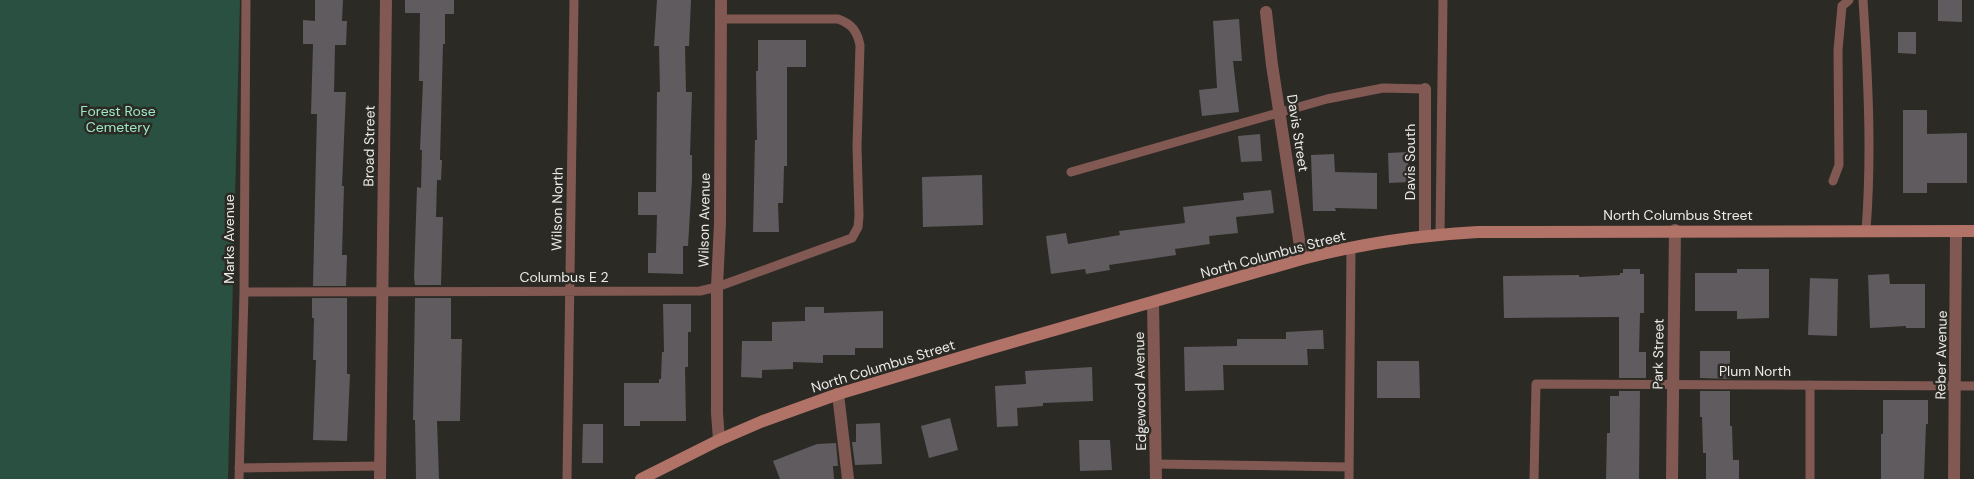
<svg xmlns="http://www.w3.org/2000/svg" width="1974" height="479" font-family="'DM Sans',sans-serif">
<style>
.green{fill:#295040}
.building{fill:#605b5f}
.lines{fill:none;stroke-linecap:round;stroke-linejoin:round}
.service{stroke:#815952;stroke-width:9}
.minor{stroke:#815952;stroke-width:12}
.secondary{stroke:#b17268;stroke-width:12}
.labels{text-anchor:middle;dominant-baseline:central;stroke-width:5;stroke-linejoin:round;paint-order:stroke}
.park-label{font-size:14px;fill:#9ceac7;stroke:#2c2a25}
.street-label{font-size:14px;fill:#ecebe8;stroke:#2c2a25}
</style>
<rect width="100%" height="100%" fill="#2c2a25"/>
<path class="green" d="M0,0H240L228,479H0Z"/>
<path class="building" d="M315,0H343L342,21H347L346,45H335L334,92H346L342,186H344L342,255H347L346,286H313L317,114H311L313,44H303V20L315,21Z
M405,0H454V14H445V44H443L440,160H442L441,180H437L436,217H443L441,285H415L414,278L417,187L421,188L422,150H420L423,81H419L420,13H405Z
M657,0H691L689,46H685L686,92H692L690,155H692V180L688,246H683V274L648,273V253H656L657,215H638V192H656L657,92H660L659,46H654Z
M1938,0H1962V22L1938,21Z
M1239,19L1242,61H1233L1239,112L1202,116L1199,90L1217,88L1213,21Z
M1898,32H1916V54L1898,53Z
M758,40H806V67H787V166H784L783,203H778L779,232H753L755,140H757L756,71H758Z
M1903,110H1927V134L1967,133V183H1927V193H1903Z
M1260,134L1262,161L1241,162L1238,136Z
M1408,152L1409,182L1389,183L1388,153Z
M1334,154L1335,172L1377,173V209L1335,208L1336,211H1313L1311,155Z
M982,175L983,225L923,227L922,177Z
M1271,190L1274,213L1236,217L1238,233L1209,236L1210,244L1175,249L1176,255L1109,265L1110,270L1086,274L1085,269L1051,274L1046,236L1066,233L1068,244L1120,235L1119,231L1185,223L1183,207L1244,200L1243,193Z
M1623,269H1640V274H1644V313H1640L1639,352H1646V378H1619V317L1504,318L1503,276L1579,275V277L1620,275V273H1623Z
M1737,269H1769V318L1737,319V311H1695V273H1737Z
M1889,274L1890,284H1925V328H1906V326L1870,328L1868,275Z
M1810,278L1838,279L1837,336L1808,335Z
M312,298H347V374H350L347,441L313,440L316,360H313L314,318H312Z
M415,298H451V339H462L460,421H437L439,479H416L415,420H413Z
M663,304H691V332H688V367H685L686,421H640V426H624V383H659V379H661L662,352H664Z
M805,307H824V313L883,311V348H855V355H823V363L793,362V369L762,370V378L741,377L742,341H772V322L805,321Z
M1323,330L1324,349H1307L1308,365H1223L1224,390L1185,391L1184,347L1237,346V339H1286V332Z
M1700,351H1730V379L1700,378Z
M1377,361H1419L1420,398H1377Z
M1092,367L1093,401L1043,403V406L1017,408L1018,426L997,427L995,386L1026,384L1025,371Z
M1619,391H1640L1639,479H1606L1607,433H1610V396H1619Z
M1700,391H1730V426H1732L1733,460H1739V479H1706V453H1703L1702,417H1700Z
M1883,400H1928V424H1926L1924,479H1881V434H1883Z
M950,418L958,450L929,458L921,426Z
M880,423L882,464L855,465L852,442H856V424Z
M583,424H603V463H582Z
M1079,440H1110L1112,470L1080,471Z
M836,443L838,466H833L834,479H780L773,461L817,444Z"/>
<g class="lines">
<path class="service" d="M1863,0C1868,77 1872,153 1866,230
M1071,172L1327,99L1383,88L1425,89
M1833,181L1839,165L1838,50L1842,6L1849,0
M1440,234L1443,0
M244,292L700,291L717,287L852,238L858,227L859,216L857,146L860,45C857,31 852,24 838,19H721
M1810,385V479
M1156,464L1349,467
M239,468L381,466
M239,479L244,292L246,0
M567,479L574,0
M1349,479L1351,248
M1534,479L1536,384L1974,386"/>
<path class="minor" d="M1266,12L1272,65L1302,259
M1425,89V236
M1153,303L1156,479
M838,394L848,479
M719,440L717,413V287L720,223L721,0
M380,479L386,0
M1672,479L1675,230
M1954,479L1956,231"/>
<path class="secondary" d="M641,479L719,440L763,421L838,394L985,350L1302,259C1359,244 1419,235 1478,232L1974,231"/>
</g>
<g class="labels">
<g class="park-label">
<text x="118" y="111">Forest Rose<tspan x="118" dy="16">Cemetery</tspan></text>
</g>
<g class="street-label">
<text transform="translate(1298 133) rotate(81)">Davis Street</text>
<text transform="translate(369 146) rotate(-89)">Broad Street</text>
<text transform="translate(1410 162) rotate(-90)">Davis South</text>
<text transform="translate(557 209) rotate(-89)">Wilson North</text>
<text x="1678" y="215">North Columbus Street</text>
<text transform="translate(704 220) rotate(-89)">Wilson Avenue</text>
<text transform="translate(229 239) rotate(-90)">Marks Avenue</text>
<text transform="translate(1273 254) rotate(-15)">North Columbus Street</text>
<text x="564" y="277">Columbus E 2</text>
<text transform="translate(1658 354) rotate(-89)">Park Street</text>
<text transform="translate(1941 355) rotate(-89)">Reber Avenue</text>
<text transform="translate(883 366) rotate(-17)">North Columbus Street</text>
<text x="1755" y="371">Plum North</text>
<text transform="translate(1140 391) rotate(-91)">Edgewood Avenue</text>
</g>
</g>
</svg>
